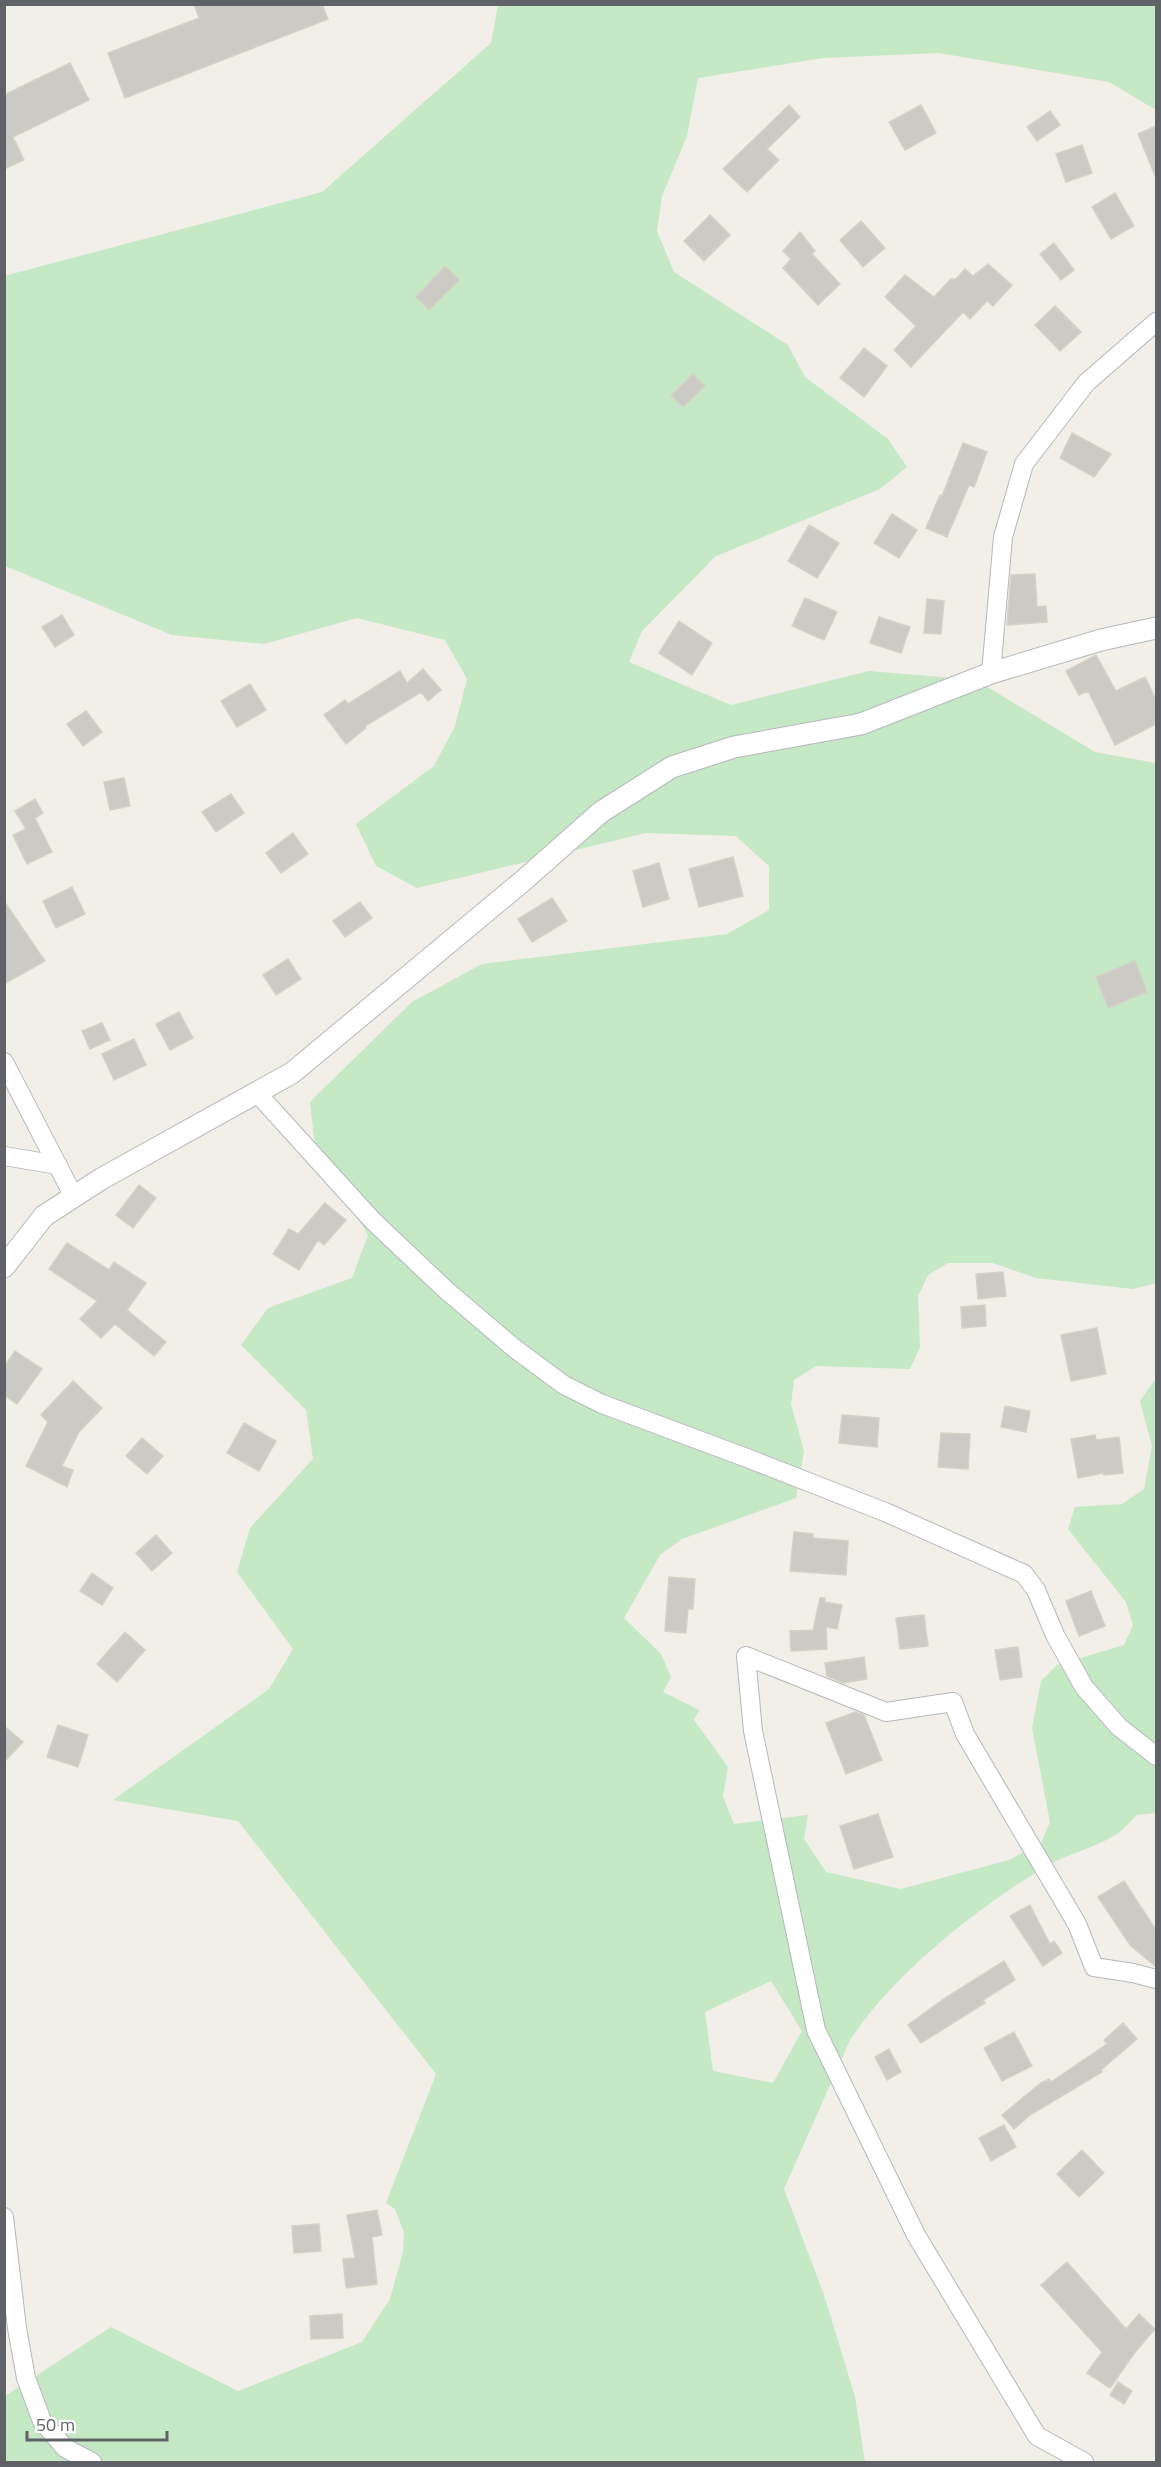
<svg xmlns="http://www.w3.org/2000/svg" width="1161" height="2467" font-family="'Titillium Web',sans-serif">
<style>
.green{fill:#c5e8c5;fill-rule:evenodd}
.building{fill:#cccac5;stroke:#d6d1c6;stroke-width:1.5}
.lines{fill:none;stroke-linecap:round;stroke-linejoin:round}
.minor-casing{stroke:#b5b8bc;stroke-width:20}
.tertiary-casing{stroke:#b5b8bc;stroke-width:23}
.minor{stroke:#fff;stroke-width:18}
.tertiary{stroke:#fff;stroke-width:21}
</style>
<rect width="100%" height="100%" fill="#f1efe8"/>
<path class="green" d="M498,5H1156V110L1109,82L939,53L823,58L698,78L687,136L662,196L657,231L674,272L788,345L805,377L888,439L907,467L880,489L716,556L642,631L629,662L731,705L869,671L976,680L1095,752L1156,763V1283L1133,1289L1036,1278L993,1263H948L928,1275L918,1296L920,1347L910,1369L816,1366L794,1380L791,1404L804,1451L796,1498L682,1539L660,1555L624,1618L661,1654L671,1677L663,1692L699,1710L694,1720L728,1767L723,1796L734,1824L808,1815L804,1839L826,1872L901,1889L1009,1860L1041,1843L1050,1822L1032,1728L1041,1681L1057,1665L1124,1645L1133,1625L1126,1602L1068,1529L1075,1507L1122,1504L1144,1489L1152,1446L1140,1401L1153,1382L1156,1381V1813L1137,1815C1131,1821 1124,1829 1117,1834C1095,1848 1066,1854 1043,1868C975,1910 894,1973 850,2040L784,2189L825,2298L855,2397L865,2462H5V2396L111,2327L238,2391L362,2342L390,2299L403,2252L404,2232L395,2209L386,2203L436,2074L238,1821L113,1800L269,1689L293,1649L237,1572L250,1528L313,1459L306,1410L241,1345L268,1308L352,1278L368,1235L315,1147L310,1102L412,1002L482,964L727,934L769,910V866L736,836L646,833L417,888L376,866L356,824L434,766L455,726L467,679L445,640L357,618L264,644L172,635L5,566L4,276L322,192L491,43ZM771,1981L802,2031L773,2083L713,2071L705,2012Z"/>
<path class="building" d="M194,4H322L328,19L125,98L108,53L199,18Z
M70,63L89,100L13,137L24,160L4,169V95Z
M789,105L800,117L767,149L779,160L747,192L723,169Z
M921,105L936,133L905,150L889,122Z
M1050,111L1060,125L1037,141L1027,127Z
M1156,126V178L1138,134Z
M1082,145L1092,173L1066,182L1056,154Z
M1115,193L1134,226L1111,239L1092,207Z
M710,215L730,235L704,261L684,241Z
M861,221L885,248L863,267L840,240Z
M800,232L815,251L812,254L840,284L818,305L783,268L791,259L783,251Z
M1054,243L1074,270L1061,280L1040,254Z
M988,264L1012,285L993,306L987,301L970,319L963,312L911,367L894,350L916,326L885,297L905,275L934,297L951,279H956L965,269L973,276Z
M445,266L459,280L429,310L416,297Z
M1055,306L1081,332L1060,351L1035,325Z
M864,348L887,366L864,397L840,378Z
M693,374L705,386L683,407L671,395Z
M1072,433L1111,454L1094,477L1060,458Z
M963,443L987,452L974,487L969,485L947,537L926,528L940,495L942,496Z
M892,514L917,530L899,558L874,543Z
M809,525L839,543L817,578L788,561Z
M1035,574L1037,607L1046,606L1047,622L1007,625L1011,575Z
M805,598L837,612L824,640L792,626Z
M927,599L944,601L941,634L924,633Z
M62,615L74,635L55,647L42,627Z
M879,617L910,627L901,653L870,643Z
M679,621L712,643L692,675L659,653Z
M1096,655L1116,691L1145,677L1156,700V724L1115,745L1088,691L1079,695L1066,671Z
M423,669L441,690L428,701L421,692L365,726L366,728L346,744L324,715L345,700L348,704L400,671L407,683Z
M250,684L266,710L237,727L221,701Z
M86,711L102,732L83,746L67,724Z
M124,778L130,806L110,810L104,782Z
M231,794L244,813L216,832L202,812Z
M35,799L43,813L35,818L52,852L27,864L13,835L26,829L15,811Z
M293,833L308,854L281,873L266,853Z
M733,857L743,896L699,907L689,869Z
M659,863L669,899L643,907L633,871Z
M72,887L85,914L56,928L43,901Z
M552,898L567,921L532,942L518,919Z
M4,901L45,961L4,984Z
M360,902L372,918L345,937L333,921Z
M288,959L301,979L276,995L263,975Z
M1135,961L1147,992L1108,1008L1096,977Z
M179,1012L193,1038L170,1050L156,1024Z
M102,1023L110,1040L90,1049L82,1031Z
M134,1039L146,1065L114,1080L102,1054Z
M139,1185L156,1198L133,1228L116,1215Z
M325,1203L346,1220L324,1245L318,1240L299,1270L273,1254L289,1229L298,1234Z
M67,1243L109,1270L114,1262L146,1283L127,1310L166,1342L154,1356L115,1324L101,1338L80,1319L97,1301L49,1269Z
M1003,1272L1006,1296L978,1299L976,1274Z
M985,1305L986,1326L962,1328L961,1307Z
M1097,1328L1106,1374L1071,1381L1061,1335Z
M15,1351L42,1369L17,1404L4,1395V1367Z
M73,1381L102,1408L79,1432L62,1466L73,1470L67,1487L26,1466L48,1422L41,1415Z
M1005,1406L1030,1411L1026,1432L1001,1427Z
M842,1415L879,1418L877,1447L839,1443Z
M244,1423L276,1441L259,1471L227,1453Z
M941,1433L970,1434L968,1469L938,1467Z
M1095,1435L1096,1440L1119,1437L1123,1473L1104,1475L1103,1473L1078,1478L1071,1439Z
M142,1438L163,1456L147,1474L126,1456Z
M794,1532L813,1534V1538L848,1541L846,1575L790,1571Z
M156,1535L172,1553L152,1571L136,1553Z
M92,1573L113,1588L102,1605L80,1591Z
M669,1577L695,1579L693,1609H688L686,1633L665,1631Z
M1091,1591L1105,1626L1079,1636L1066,1601Z
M820,1598H825V1602L842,1605L837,1629L826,1627L827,1649L791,1651L790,1631L813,1630Z
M924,1615L928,1646L900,1649L896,1618Z
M125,1632L145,1650L117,1682L97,1664Z
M1018,1647L1022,1677L1000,1680L995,1650Z
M864,1657L867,1679L843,1683L827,1676L825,1663Z
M855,1712L864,1715L882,1760L846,1774L826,1723Z
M58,1725L88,1735L78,1767L47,1757Z
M4,1726L23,1742L4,1762Z
M878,1814L893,1857L854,1869L840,1826Z
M1124,1881L1156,1930V1967L1130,1945L1098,1897Z
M1030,1905L1050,1944L1054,1941L1062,1953L1043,1966L1010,1916Z
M1004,1961L1015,1980L983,2000L985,2003L921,2043L908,2025L945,1998Z
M1123,2023L1137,2039L1101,2070L1102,2072L1030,2115L1014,2129L1002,2115L1041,2083L1049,2079L1051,2082L1107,2044L1104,2040Z
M1014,2032L1032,2066L1002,2081L984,2048Z
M889,2049L901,2072L887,2080L875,2057Z
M1004,2125L1016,2147L991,2161L979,2138Z
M1082,2150L1104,2173L1079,2197L1057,2174Z
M377,2210L382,2235L372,2237L377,2284L346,2288L343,2259L355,2258L347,2215Z
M319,2224L321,2251L294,2253L292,2226Z
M1067,2262L1126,2329L1139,2314L1155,2329L1136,2351L1110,2388L1087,2373L1102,2352L1041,2285Z
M342,2314L343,2338L311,2339L310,2316Z
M1118,2382L1132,2391L1124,2404L1110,2395Z"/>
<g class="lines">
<g class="minor-casing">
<path id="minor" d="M991,673L1003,537L1024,464L1086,383L1156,322
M4,1062L74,1197
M257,1093L373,1221L446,1290L514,1348L564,1385L602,1404L747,1458L885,1512L1024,1574L1036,1590L1055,1635L1084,1687L1119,1727L1156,1756
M4,1156L58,1165
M4,2217L17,2328L26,2378L42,2421L65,2448L92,2462
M1084,2462L1037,2436L916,2235L816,2030L753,1731L746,1656L886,1712L953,1702L965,1734L1077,1924L1094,1967L1133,1973L1156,1979"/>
</g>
<g class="tertiary-casing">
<path id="tertiary" d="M4,1267L44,1216L101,1179L292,1073L524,880L601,812L672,767L734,747L861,724L991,673L1101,640L1156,628"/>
</g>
<use href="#minor" class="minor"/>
<use href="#tertiary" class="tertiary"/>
</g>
<rect width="1161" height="2467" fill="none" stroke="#5f6368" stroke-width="12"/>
<path d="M27 2431v9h140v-9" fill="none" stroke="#5f6368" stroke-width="3"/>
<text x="36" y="2431" font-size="18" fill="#5f6368" stroke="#ffffff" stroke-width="4.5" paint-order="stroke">50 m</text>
</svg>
